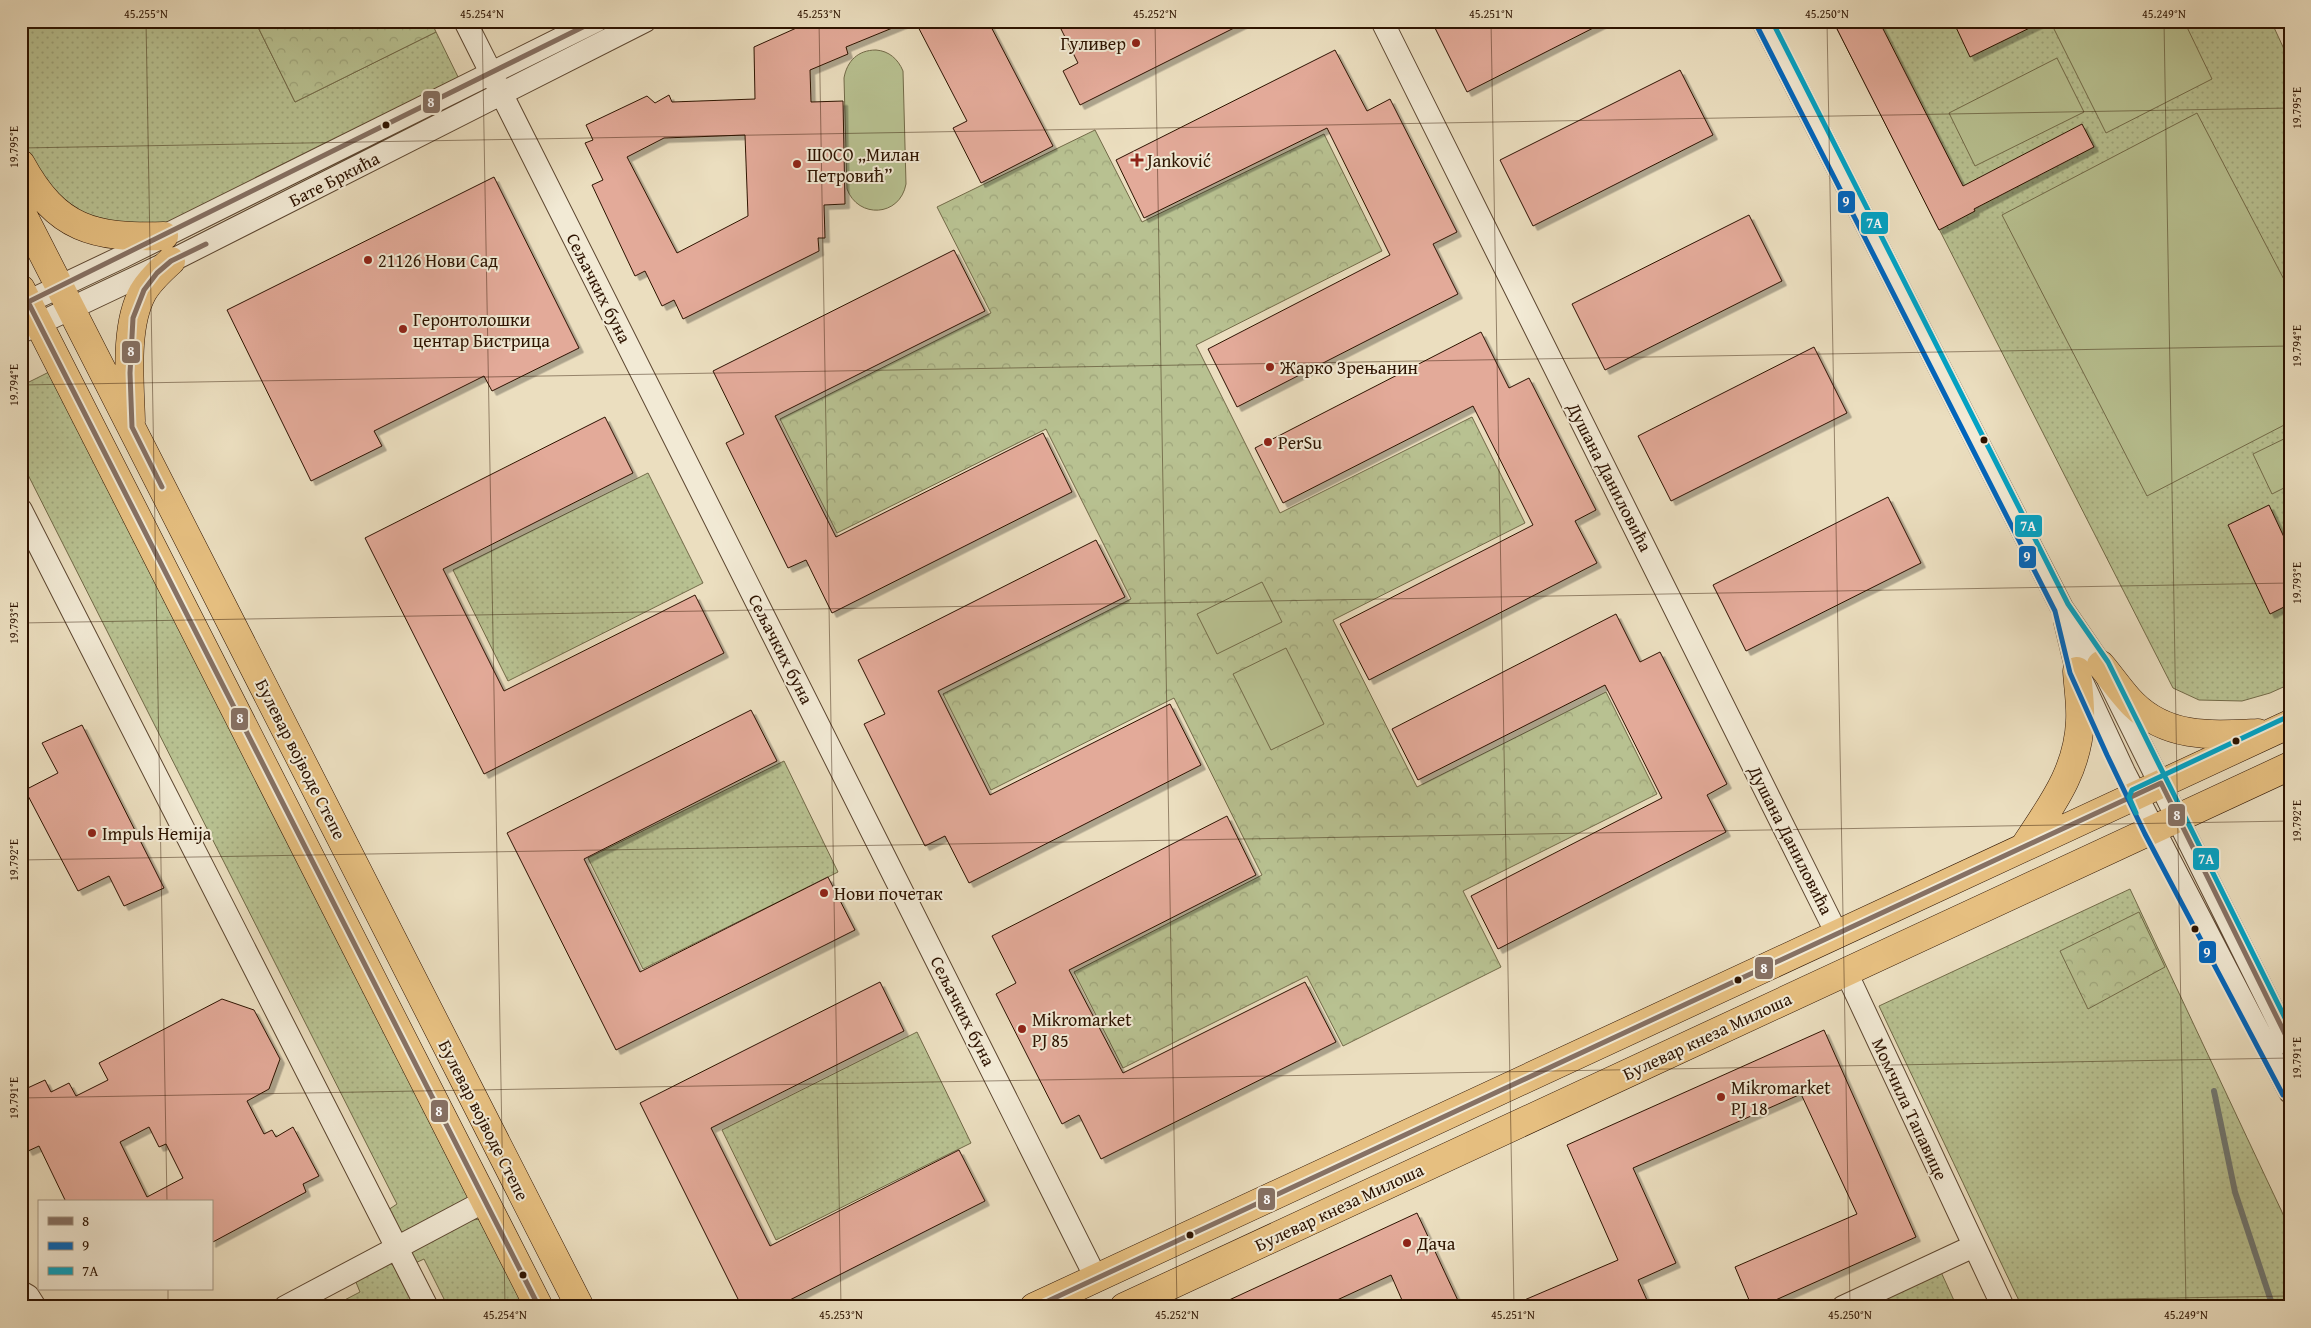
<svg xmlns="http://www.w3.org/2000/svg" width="2311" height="1328" font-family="'Gentium Book Plus',serif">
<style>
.grass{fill:url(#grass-dots);stroke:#726a48}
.park{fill:url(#park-crowns);stroke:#726a48}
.pitch{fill:#b8c191;stroke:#726a48}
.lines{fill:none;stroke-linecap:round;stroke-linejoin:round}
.stream{stroke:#707771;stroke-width:6}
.building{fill:#e3aa99;stroke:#2d1300;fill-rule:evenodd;filter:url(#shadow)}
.minor-casing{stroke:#5c4630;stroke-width:24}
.major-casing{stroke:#2d1300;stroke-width:29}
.minor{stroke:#f2ead5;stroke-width:22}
.major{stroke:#e6bf80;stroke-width:28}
.bus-1-casing{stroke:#f2ead5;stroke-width:9}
.bus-2-casing{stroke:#f2ead5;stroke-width:9}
.bus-3-casing{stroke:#f2ead5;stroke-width:9}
.bus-1{stroke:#867164;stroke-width:5}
.bus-2{stroke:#0065bd;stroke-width:5}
.bus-3{stroke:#02a2c4;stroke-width:5}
.ticks{fill:none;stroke:#2d1300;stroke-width:1;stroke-opacity:0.45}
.poi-dot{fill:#8f2418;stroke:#f2ead5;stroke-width:2}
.bus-dot{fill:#2d1300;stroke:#f2ead5;stroke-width:2}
.labels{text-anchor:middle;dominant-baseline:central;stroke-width:4;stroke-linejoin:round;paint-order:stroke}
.poi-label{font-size:18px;fill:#2d1300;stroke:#f2ead5;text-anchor:start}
.street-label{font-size:18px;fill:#2d1300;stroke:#f2ead5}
.line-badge{stroke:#f2ead5;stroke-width:2}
.badge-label{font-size:14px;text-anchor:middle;font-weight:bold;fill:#fff}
.neatline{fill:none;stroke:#2d1300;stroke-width:2}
.ticks-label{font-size:12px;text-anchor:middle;fill:#2d1300}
</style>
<defs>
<pattern id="grass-dots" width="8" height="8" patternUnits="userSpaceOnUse" patternTransform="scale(1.25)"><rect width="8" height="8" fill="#b8c191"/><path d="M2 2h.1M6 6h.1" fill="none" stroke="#9ea57b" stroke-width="1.8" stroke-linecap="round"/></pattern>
<pattern id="park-crowns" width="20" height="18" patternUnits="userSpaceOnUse" patternTransform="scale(1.25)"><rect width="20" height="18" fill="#b8c191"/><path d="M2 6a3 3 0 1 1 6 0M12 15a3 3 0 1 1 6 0" fill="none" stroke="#9ea57b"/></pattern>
<filter id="shadow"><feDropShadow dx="4.5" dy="4.5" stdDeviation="0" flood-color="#0004"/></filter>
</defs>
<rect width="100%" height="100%" fill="#ebdebf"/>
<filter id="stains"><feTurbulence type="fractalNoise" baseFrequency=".004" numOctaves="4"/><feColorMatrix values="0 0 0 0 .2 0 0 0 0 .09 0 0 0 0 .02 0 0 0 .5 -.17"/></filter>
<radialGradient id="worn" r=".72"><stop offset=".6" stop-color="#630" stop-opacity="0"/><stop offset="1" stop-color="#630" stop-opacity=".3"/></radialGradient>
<path class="grass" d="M21,21H255L295,102L436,32L461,83L162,230L96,222L46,188L21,142Z
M1833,21H2271L2290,62V684L2270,693L2242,701L2199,700L2173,688Z
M55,369L472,1197L400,1240L385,1212L397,1204L21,461V386Z
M648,473L703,583L508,681L453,570Z
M784,761L838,872L643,969L588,858Z
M2130,889L2290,1229V1307H2022L1879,1006Z
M917,1032L971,1143L776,1240L722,1130Z
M481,1219L533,1307H448L424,1259L411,1265L405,1254L472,1220Z
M387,1262L393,1265L415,1307H331L360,1292L353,1275Z
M1941,1272L1957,1307H1865Z"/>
<path class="park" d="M255,21H431L436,32L295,102Z
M1095,130L1142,222L1324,134L1382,251L1196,345L1280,513L1472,417L1525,523L1333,620L1417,787L1606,692L1657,794L1463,891L1501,967L1343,1046L1307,976L1123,1068L1074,972L1262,875L1174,698L991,790L943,694L1131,599L1046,429L837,533L780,419L991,313L937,207Z
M2139,912L2165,967L2088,1009L2060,951Z"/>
<path class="pitch" d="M2050,21H2184L2212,79L2106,133Z
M876,50C889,51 898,59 903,71L906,184C900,217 858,219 847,189L844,78C847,61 858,50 876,50Z
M2057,58L2084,112L1975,166L1949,113Z
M2197,113L2290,291V422L2147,496L2002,215Z
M2290,436V485L2272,494L2253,454Z
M1262,582L1282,622L1217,654L1197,614Z
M1286,648L1324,724L1271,750L1233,674Z"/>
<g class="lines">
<path class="stream" d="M2214,1091L2235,1192L2273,1307"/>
</g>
<path class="building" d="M812,21L907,22L846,47L848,54L810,70L811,102L843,101L845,204L824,205L825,238H818L819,251L683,319L674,300L662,306L645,271L635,276L592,185L603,180L585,143L593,140L586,125L647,96L655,103L669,95L672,102L755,99L754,47ZM745,135L748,216L677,253L627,157L664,138Z
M915,21H988L1053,146L981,183L953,128L967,121Z
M1057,21H1248L1080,105L1063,71L1078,63Z
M1444,21H1607L1467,92L1434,26Z
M1833,21H1879L1963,186L2082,124L2094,147L1974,209L1975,211L1939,230Z
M1953,21H2044L1970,57Z
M1335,50L1367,111L1390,99L1457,232L1433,244L1458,294L1237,407L1208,349L1390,255L1327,128L1144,218L1116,160Z
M1680,70L1713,135L1533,226L1500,160Z
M494,177L579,348L492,391L484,376L374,431L382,446L311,481L227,310Z
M1749,215L1782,281L1605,370L1572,304Z
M954,250L985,311L775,416L836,537L1043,433L1072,492L832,613L806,560L788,568L726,443L744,434L713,371Z
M1481,332L1509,388L1529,378L1596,510L1575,521L1597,563L1369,680L1340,624L1533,525L1473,406L1283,503L1255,448Z
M1814,347L1847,413L1671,501L1638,436Z
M605,417L633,473L443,569L504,691L695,595L724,653L484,774L365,538Z
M1888,497L1921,563L1746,651L1713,585Z
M2269,505L2290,550V604L2270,614L2228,525Z
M1096,540L1125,597L938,691L990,795L1170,704L1201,765L969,883L945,836L925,846L864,724L885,714L858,660Z
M1616,614L1640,662L1660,652L1727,784L1707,795L1726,832L1498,949L1471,896L1662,798L1605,685L1418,780L1392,729Z
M751,710L777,761L584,859L640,972L828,877L855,930L616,1050L507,833Z
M82,725L164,888L124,906L109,876L78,891L25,790L58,773L42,743Z
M1227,816L1256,875L1069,970L1123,1073L1305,982L1336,1042L1101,1159L1079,1115L1062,1124L996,994L1016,983L992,936Z
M880,982L904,1031L711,1128L770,1246L959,1150L985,1201L776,1307H742L640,1103Z
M222,999L254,1010L280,1059L269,1089L247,1101L264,1134L272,1130L276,1137L293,1127L319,1176L303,1184L306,1192L211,1243V1202H66L39,1146L28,1151L21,1138V1091L45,1080L51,1092L69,1083L76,1096L108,1080L99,1063ZM149,1127L159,1147L166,1144L183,1178L147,1197L120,1142Z
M1824,1030L1916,1237L1760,1307H1752L1735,1267L1857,1214L1801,1094L1633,1168L1676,1263L1638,1280L1650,1307H1508L1618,1260L1567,1145Z
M1417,1213L1461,1307H1405L1391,1275L1322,1307H1214Z"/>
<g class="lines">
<g class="minor-casing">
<path id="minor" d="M465,21L1096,1278
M1382,21L1837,934
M1763,21L2062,608L2101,665L2290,1045
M21,305L122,257L596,21
M21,332L171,261L645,21
M21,510L427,1307
M2065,621L2077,671L2124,772L2290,1092
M1846,972L2003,1307
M21,1292L28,1296L35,1307
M285,1307L485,1201
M1843,1307L1974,1246"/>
</g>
<g class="major-casing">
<path id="major" d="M21,164C57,230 94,238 164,236
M21,211L580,1307
M21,289L539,1307
M131,421C130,382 124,326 143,292C150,280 161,270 171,261
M2101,665C2112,678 2122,693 2133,704C2168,739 2213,735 2258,733
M2024,847C2050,807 2078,772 2080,721C2081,705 2078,687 2077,671
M1034,1307L2290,724
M1124,1307L2290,766"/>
</g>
<use href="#minor" class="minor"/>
<use href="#major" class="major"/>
<g class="bus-1-casing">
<path id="bus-1" d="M162,487L132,427L130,373L133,318L144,290L157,273L171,261L206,244
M539,1307L28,302L595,21
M1035,1307L2161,783L2290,1044"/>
</g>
<g class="bus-2-casing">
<path id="bus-2" d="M1756,24L2055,611L2070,673L2107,755L2145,834L2283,1095"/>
</g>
<g class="bus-3-casing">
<path id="bus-3" d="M1772,21L2068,604L2108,662L2290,1028
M2136,813L2129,797L2132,790L2287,717"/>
</g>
<use href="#bus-1" class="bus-1"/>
<use href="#bus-2" class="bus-2"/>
<use href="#bus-3" class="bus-3"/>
</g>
<path class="ticks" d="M146,21L167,1202M482,21L505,1307M819,21L841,1307M1155,21L1177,1307M1491,21L1514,1307M1827,21L1850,1307M2164,21L2186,1307M21,148L2290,108M21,385L2290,346M21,623L2290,583M21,860L2290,821M21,1098L2290,1058M168,1289V1307M1650,1307L2290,1296"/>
<g class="poi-dot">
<circle cx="1136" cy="43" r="5"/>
<path d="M1134.5 152.5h5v5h5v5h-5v5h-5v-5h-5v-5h5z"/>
<circle cx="797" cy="164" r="5"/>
<circle cx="368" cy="260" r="5"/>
<circle cx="403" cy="329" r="5"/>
<circle cx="1270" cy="367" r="5"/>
<circle cx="1268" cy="442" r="5"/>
<circle cx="92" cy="833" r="5"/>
<circle cx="824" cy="893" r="5"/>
<circle cx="1022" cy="1029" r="5"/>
<circle cx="1721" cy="1097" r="5"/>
<circle cx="1407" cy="1243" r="5"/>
</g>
<g class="bus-dot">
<circle cx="386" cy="125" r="4.5"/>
<circle cx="1984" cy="440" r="4.5"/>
<circle cx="2236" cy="741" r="4.5"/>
<circle cx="2195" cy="929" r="4.5"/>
<circle cx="1738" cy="980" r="4.5"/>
<circle cx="1190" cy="1235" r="4.5"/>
<circle cx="523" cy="1275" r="4.5"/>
</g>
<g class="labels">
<g class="poi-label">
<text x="1126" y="43" text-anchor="end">Гуливер</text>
<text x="807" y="154">ШОСО „Милан<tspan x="807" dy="21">Петровић”</tspan></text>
<text x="1147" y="160">Janković</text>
<text x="378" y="260">21126 Нови Сад</text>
<text x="413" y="319">Геронтолошки<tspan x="413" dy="21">центар Бистрица</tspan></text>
<text x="1280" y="367">Жарко Зрењанин</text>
<text x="1278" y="442">PerSu</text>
<text x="102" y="833">Impuls Hemija</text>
<text x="834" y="893">Нови почетак</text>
<text x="1032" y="1019">Mikromarket<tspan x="1032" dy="21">PJ 85</tspan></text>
<text x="1731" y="1087">Mikromarket<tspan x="1731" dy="21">PJ 18</tspan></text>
<text x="1417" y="1243">Дача</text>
</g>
<g class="street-label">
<text transform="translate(334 179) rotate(-27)">Бате Бркића</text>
<text transform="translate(599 288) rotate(63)">Сељачких буна</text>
<text transform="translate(1610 477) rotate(63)">Душана Даниловића</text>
<text transform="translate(781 649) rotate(63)">Сељачких буна</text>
<text transform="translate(301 759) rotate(63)">Булевар војводе Степе</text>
<text transform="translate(1791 840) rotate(63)">Душана Даниловића</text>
<text transform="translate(963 1011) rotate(63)">Сељачких буна</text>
<text transform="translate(1707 1036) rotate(-25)">Булевар кнеза Милоша</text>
<text transform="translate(1910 1109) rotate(65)">Момчила Тапавице</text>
<text transform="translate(484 1120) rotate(63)">Булевар војводе Степе</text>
<text transform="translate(1339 1207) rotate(-25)">Булевар кнеза Милоша</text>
</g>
</g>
<g class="line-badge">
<rect x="422" y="90" width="19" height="24" rx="5" fill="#867164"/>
<rect x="1837" y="190" width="19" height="24" rx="5" fill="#0065bd"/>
<rect x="1860" y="211" width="29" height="24" rx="5" fill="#02a2c4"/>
<rect x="121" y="340" width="20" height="24" rx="5" fill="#867164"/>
<rect x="2014" y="514" width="29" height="24" rx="5" fill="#02a2c4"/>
<rect x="2018" y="545" width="19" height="24" rx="5" fill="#0065bd"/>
<rect x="230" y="707" width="19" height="24" rx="5" fill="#867164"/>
<rect x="2167" y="803" width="19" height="24" rx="5" fill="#867164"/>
<rect x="2192" y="847" width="28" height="24" rx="5" fill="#02a2c4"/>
<rect x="2198" y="940" width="19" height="24" rx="5" fill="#0065bd"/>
<rect x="1754" y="956" width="20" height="24" rx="5" fill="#867164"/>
<rect x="430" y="1099" width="19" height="24" rx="5" fill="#867164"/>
<rect x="1257" y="1187" width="19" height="24" rx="5" fill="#867164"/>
</g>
<g class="badge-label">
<text x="431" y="107">8</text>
<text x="1846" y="206">9</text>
<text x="1874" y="228">7A</text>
<text x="131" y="356">8</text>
<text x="2028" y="531">7A</text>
<text x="2027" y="561">9</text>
<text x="240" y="723">8</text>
<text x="2177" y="820">8</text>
<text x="2206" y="864">7A</text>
<text x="2207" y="957">9</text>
<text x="1764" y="973">8</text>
<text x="439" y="1116">8</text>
<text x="1267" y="1204">8</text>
</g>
<rect width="2311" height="1328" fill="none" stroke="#ebdebf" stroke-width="55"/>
<rect x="38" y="1200" width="175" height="90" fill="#f2ead5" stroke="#a39480"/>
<rect x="48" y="1217" width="25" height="8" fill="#867164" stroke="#a39480"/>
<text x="82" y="1226" font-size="15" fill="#2d1300">8</text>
<rect x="48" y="1242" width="25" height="8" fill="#0065bd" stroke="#a39480"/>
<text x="82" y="1250" font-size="15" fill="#2d1300">9</text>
<rect x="48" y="1267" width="25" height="8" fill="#02a2c4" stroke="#a39480"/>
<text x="82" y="1276" font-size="15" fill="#2d1300">7A</text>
<rect x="28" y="28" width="2256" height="1272" class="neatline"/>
<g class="ticks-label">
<text x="146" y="18">45.255°N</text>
<text x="482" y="18">45.254°N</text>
<text x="819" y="18">45.253°N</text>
<text x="1155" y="18">45.252°N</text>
<text x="1491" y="18">45.251°N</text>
<text x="1827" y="18">45.250°N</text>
<text x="2164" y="18">45.249°N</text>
<text transform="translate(2297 108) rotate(-90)" y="4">19.795°E</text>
<text transform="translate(14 147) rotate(-90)" y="4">19.795°E</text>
<text transform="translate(2297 346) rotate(-90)" y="4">19.794°E</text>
<text transform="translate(14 385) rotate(-90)" y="4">19.794°E</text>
<text transform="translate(2297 583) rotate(-90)" y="4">19.793°E</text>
<text transform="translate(14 623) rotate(-90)" y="4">19.793°E</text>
<text transform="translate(2297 821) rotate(-90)" y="4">19.792°E</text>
<text transform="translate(14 860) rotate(-90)" y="4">19.792°E</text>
<text transform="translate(2297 1058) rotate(-90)" y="4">19.791°E</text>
<text transform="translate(14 1098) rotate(-90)" y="4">19.791°E</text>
<text x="505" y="1319">45.254°N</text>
<text x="841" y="1319">45.253°N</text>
<text x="1177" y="1319">45.252°N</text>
<text x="1513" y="1319">45.251°N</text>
<text x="1850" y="1319">45.250°N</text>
<text x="2186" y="1319">45.249°N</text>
</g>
<rect width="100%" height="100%" filter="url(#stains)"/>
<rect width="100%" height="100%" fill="url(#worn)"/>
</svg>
